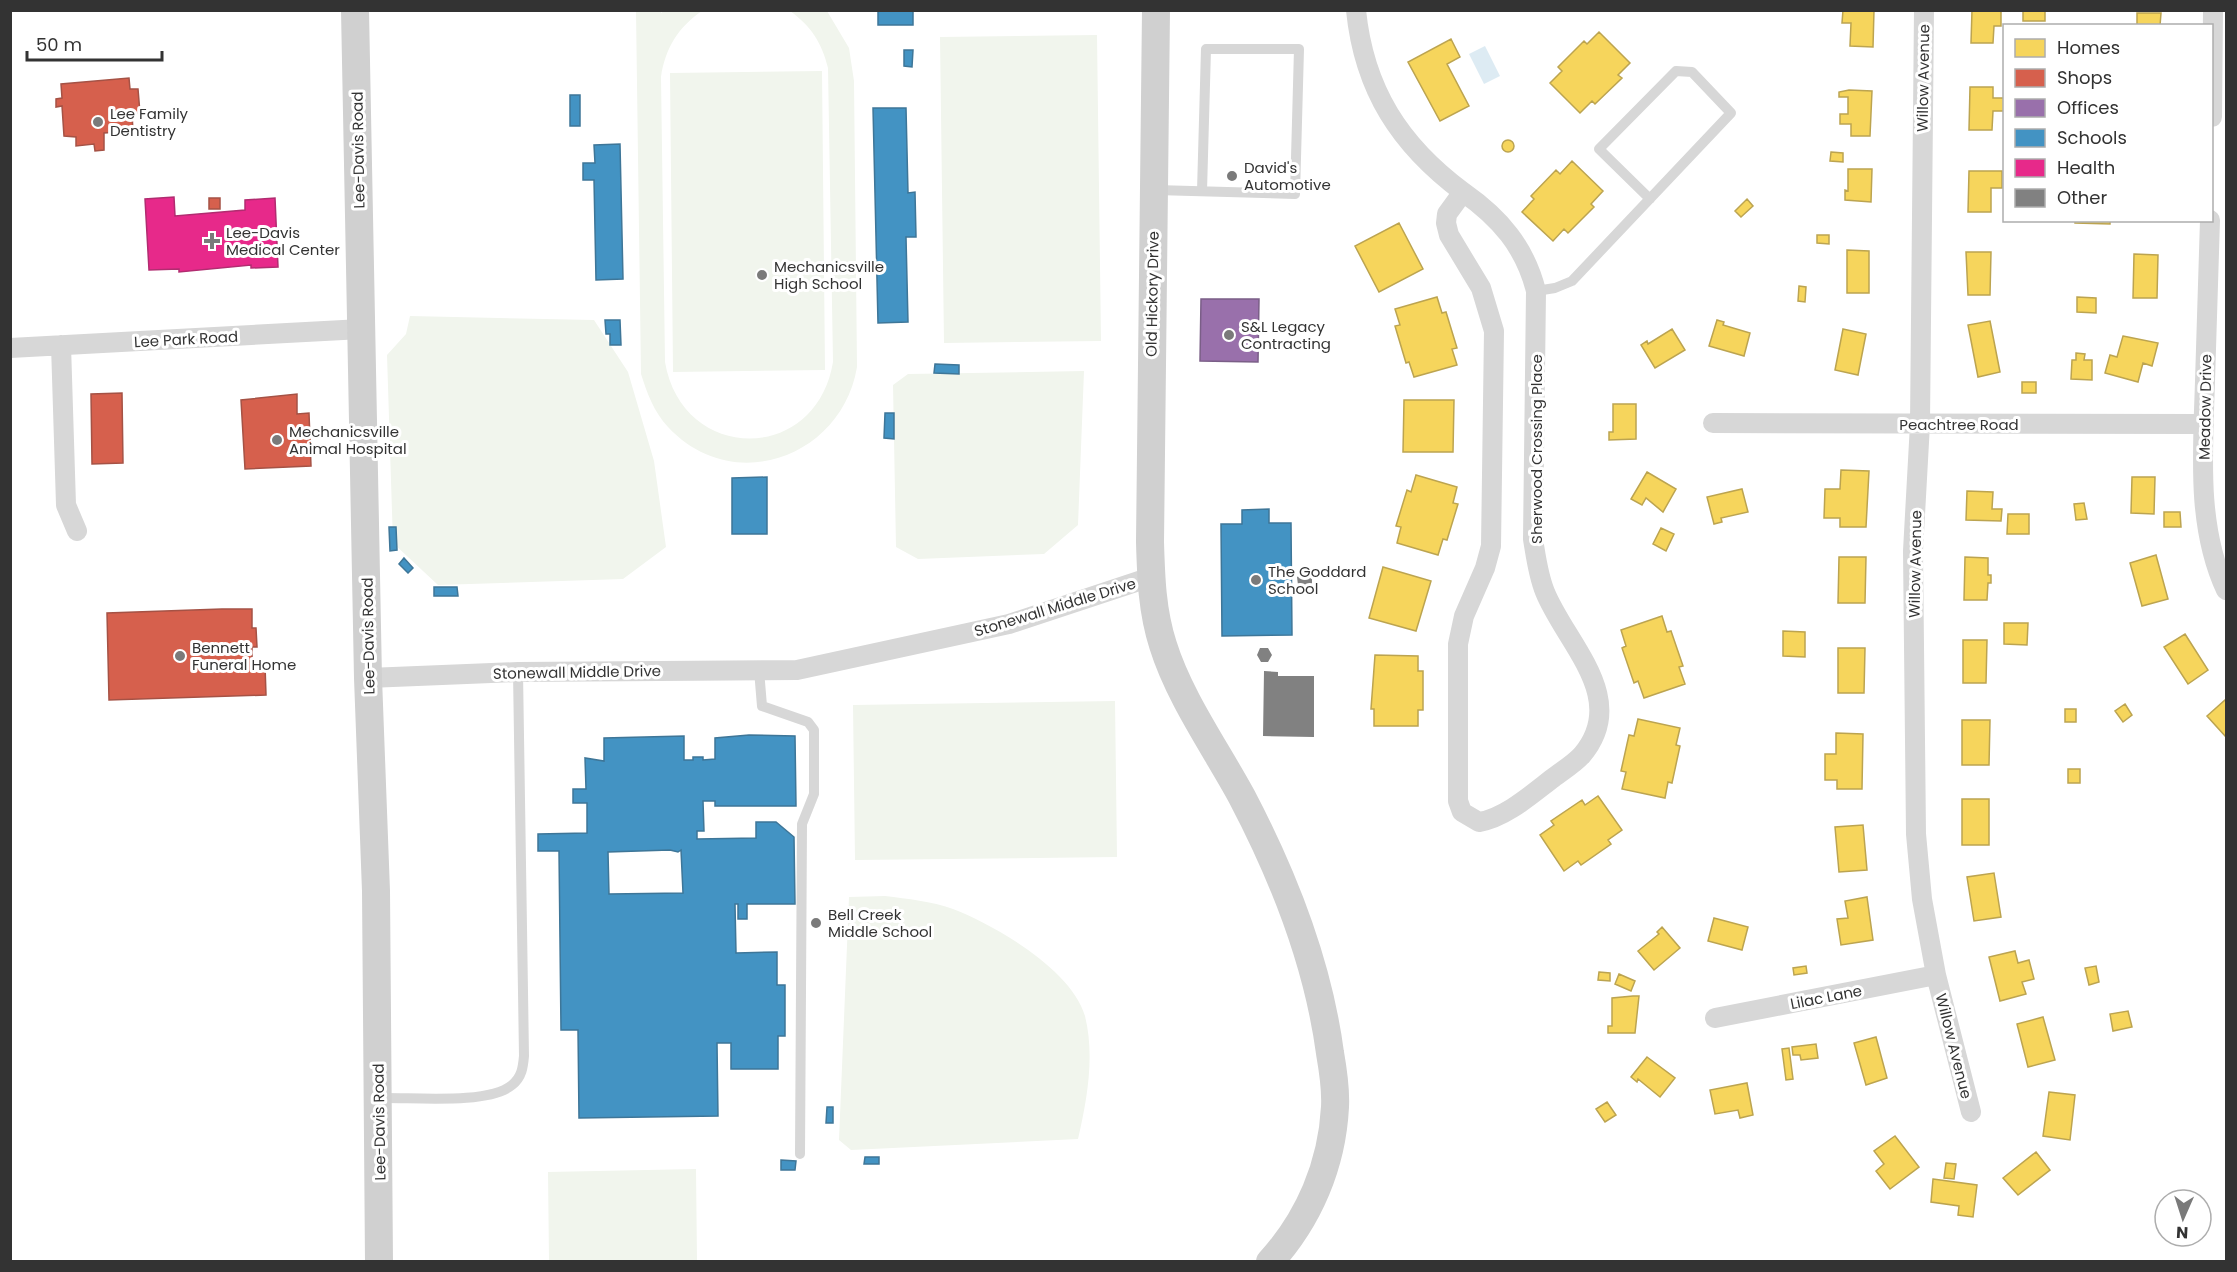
<svg xmlns="http://www.w3.org/2000/svg" width="2237" height="1272" font-family="Poppins,sans-serif">
<style>
.green{fill:#f1f5ed}
.water{fill:#ddebf3}
.homes{fill:#f6d55c;stroke:#bca450;stroke-width:1.5}
.shops{fill:#d6604d;stroke:#a55245;stroke-width:1.5}
.offices{fill:#9970ab;stroke:#7a5e87;stroke-width:1.5}
.schools{fill:#4393c3;stroke:#3e7698;stroke-width:1.5;fill-rule:evenodd}
.health{fill:#e7298a;stroke:#b12c70;stroke-width:1.5}
.building{fill:#818181}
.lines{fill:none;stroke-linecap:round;stroke-linejoin:round}
.lane{stroke:#d7d7d7;stroke-width:10}
.street{stroke:#d7d7d7;stroke-width:20}
.secondary{stroke:#d0d0d0;stroke-width:28}
.poi-dot{fill:#7a7a7a;stroke:#fff;stroke-width:2}
.labels{text-anchor:middle;dominant-baseline:central;stroke-width:6;stroke-linejoin:round;paint-order:stroke}
.street-label{font-size:15px;fill:#333;stroke:#fff}
.poi-label{font-size:15px;fill:#333;stroke:#fff;text-anchor:start}
</style>
<rect width="100%" height="100%" fill="#fff"/>
<path class="green" d="M636,11H661V13L664,11H702C678,27 665,49 661,77L665,362C682,463 816,465 833,362L828,68C822,43 811,26 790,11H827L849,48L854,81L857,367C842,457 733,497 668,427C654,412 647,393 641,374Z
M1097,35L1101,341L944,343L940,37Z
M822,71L825,370L673,372L670,73Z
M410,316L594,320L628,372L654,461L666,547L623,579L438,585L393,543L387,355L406,334Z
M1084,371L1078,525L1044,554L918,559L896,547L893,385L908,374Z
M1115,701L1117,857L855,860L853,705Z
M885,896C908,899 931,901 953,909C995,925 1072,970 1085,1016C1095,1056 1087,1100 1078,1139L851,1150L839,1140L849,897Z
M696,1169L697,1261H549L548,1172Z"/>
<path class="water" d="M1485,46L1500,76L1484,84L1469,54Z"/>
<path class="homes" d="M1843,10H1874L1873,47L1850,46L1851,23H1842Z
M1972,10L2001,11V26H1994L1993,43H1971Z
M2023,10H2045V21H2023Z
M2137,13H2161L2160,26H2137Z
M1599,32L1630,63L1618,75L1622,78L1595,104L1592,101L1580,113L1550,83L1562,71L1558,67L1584,41L1587,44Z
M1451,39L1460,57L1447,64L1469,106L1440,121L1408,62Z
M1970,87H1993V98H2004V111H1993L1992,130H1969Z
M1849,90L1872,91L1870,136H1851V124H1840V114H1848V97H1839V92Z
M1502 146a6 6 0 1 1 12 0a6 6 0 1 1-12 0Z
M1831,152L1843,153V162L1830,161Z
M1572,161L1603,191L1591,204L1594,207L1568,233L1564,229L1553,241L1522,212L1534,199L1531,196L1556,170L1560,174Z
M1848,169H1872L1871,202L1845,200V190L1848,191Z
M1969,171H2002V188H1991V212H1968Z
M1747,199L1753,206L1741,217L1735,211Z
M2075,220H2110V224L2075,223Z
M1399,223L1423,269L1379,292L1355,246Z
M1817,235H1829V244L1817,243Z
M1847,250L1869,251V293H1847Z
M1966,252H1991L1990,295H1968Z
M2134,254L2158,255L2157,298H2133Z
M1799,286L1806,287L1805,302L1798,301Z
M1437,297L1442,313L1446,312L1457,348L1452,349L1457,365L1414,377L1409,362L1406,363L1395,326L1400,325L1395,309Z
M2077,297L2096,298V313L2077,312Z
M1717,320L1724,322L1723,325L1750,333L1744,356L1709,346Z
M1990,321L2000,372L1978,377L1968,325Z
M1672,329L1685,350L1655,368L1641,345L1647,341L1648,344Z
M1843,329L1866,334L1858,375L1835,370Z
M2123,336L2158,343L2152,366L2143,363L2138,382L2105,373L2110,355L2117,357Z
M2076,353L2085,354L2084,360H2092V380L2071,379L2072,360H2076Z
M2022,382H2036V393H2022Z
M1404,400H1454L1453,452H1403Z
M1613,404H1636V439L1609,440V432H1613Z
M1841,470L1869,471L1866,527H1840V518H1824L1825,489H1840Z
M1647,472L1676,489L1663,512L1646,498L1642,505L1631,499Z
M1416,475L1457,487L1453,503L1458,504L1447,540L1443,539L1438,555L1397,543L1401,527L1396,526L1407,490L1411,492Z
M2132,477H2155L2154,514L2131,513Z
M1742,489L1748,512L1721,518L1722,522L1714,524L1707,497Z
M1967,491L1993,492L1992,509H2002L2001,521L1966,520Z
M2084,503L2087,519L2076,520L2074,504Z
M2164,512H2180L2181,527H2164Z
M2008,514H2029V534H2007Z
M1661,528L1674,534L1666,551L1653,544Z
M2156,555L2168,599L2142,606L2130,563Z
M1839,557H1866L1865,603H1838Z
M1965,557L1988,558V575H1991V583H1988L1987,600H1964Z
M1383,567L1431,581L1416,631L1369,618Z
M1662,616L1667,632L1671,631L1683,666L1679,667L1685,684L1644,698L1638,681L1634,683L1622,648L1626,646L1621,630Z
M2004,623H2028L2027,645L2004,644Z
M1783,631L1805,632V657L1783,656Z
M2185,634L2208,670L2188,684L2164,647Z
M1963,640H1987L1986,683H1963Z
M1838,648H1865L1864,693H1838Z
M1375,655L1418,656V671H1423V710H1418V726H1374V709H1371Z
M2225,700L2226,702V737L2207,716Z
M2125,704L2132,715L2123,722L2115,711Z
M2065,709H2076V722H2065Z
M1638,719L1680,728L1676,745L1680,746L1672,783L1668,782L1665,798L1622,789L1626,772L1621,771L1629,735L1634,736Z
M1962,720H1990L1989,765H1962Z
M1836,733L1863,734L1862,789H1837V780H1825V754H1836Z
M2068,769H2080V783H2068Z
M1598,796L1622,830L1608,840L1611,844L1581,865L1578,861L1564,871L1540,835L1554,825L1551,821L1582,800L1585,805Z
M1962,799H1989V845H1962Z
M1863,825L1867,870L1839,872L1835,827Z
M1994,873L2001,917L1974,921L1967,877Z
M1867,897L1873,940L1841,945L1837,919L1848,918L1845,901Z
M1714,918L1748,927L1742,950L1708,941Z
M1662,927L1680,948L1654,970L1638,951L1659,934L1657,932Z
M2015,951L2018,963L2029,960L2034,979L2022,982L2026,994L2000,1001L1989,957Z
M1806,966L1807,973L1794,975L1793,968Z
M2096,966L2099,982L2089,985L2085,968Z
M1599,972L1610,973V981L1598,980Z
M1619,974L1635,981L1631,991L1615,984Z
M1633,996H1639L1635,1033H1608V1026H1612V998Z
M2128,1011L2132,1027L2113,1031L2110,1014Z
M2043,1017L2055,1060L2028,1067L2017,1024Z
M1876,1037L1887,1078L1866,1085L1854,1043Z
M1816,1044L1818,1058L1801,1060L1800,1055H1793L1792,1047Z
M1789,1048L1793,1079L1786,1080L1782,1049Z
M1647,1057L1675,1078L1660,1097L1638,1079L1637,1082L1631,1077Z
M1747,1083L1753,1115L1740,1118L1738,1110L1715,1114L1710,1090Z
M2049,1092L2075,1095L2070,1140L2043,1136Z
M1607,1102L1616,1115L1605,1122L1596,1109Z
M1895,1136L1919,1167L1890,1189L1876,1171L1884,1164L1874,1151Z
M2036,1152L2050,1170L2018,1195L2003,1178Z
M1946,1163L1956,1164L1954,1179L1944,1178Z
M1933,1179L1977,1185L1973,1217L1958,1215L1959,1206L1931,1202Z"/>
<path class="shops" d="M129,78L130,89H138L140,113L132,114L133,131L104,133V150L95,151L94,144L76,146V137L64,136L62,106L56,107V99L62,98L61,84Z
M209,198H220V209H209Z
M122,393L123,463L92,464L91,394Z
M297,394V414L309,413L311,466L245,469L241,400Z
M222,609H252V628H256L257,647H252V665H265L266,695L109,700L107,613Z"/>
<path class="offices" d="M1201,299H1259L1258,362L1200,361Z"/>
<path class="schools" d="M878,10H913V25H878Z
M904,50H913L912,67L904,66Z
M570,95H580V126H570Z
M873,108H906L908,193L915,192L916,237H906L908,322L878,323Z
M620,144L623,279L596,280L594,180H583V163H595L594,145Z
M605,320H620L621,345H610V334H606Z
M935,364L959,365V374L934,373Z
M885,413H894V439L884,438Z
M767,477V534H732V478Z
M1269,509V523H1291L1292,635L1222,636L1221,524H1242V510Z
M389,527H396L397,550L390,551Z
M404,558L413,568L408,573L399,564Z
M434,587H457L458,596H434Z
M749,735L795,736L796,806H715V801H703L704,831H697V839L756,838V822H776L794,837L795,904H747V919H738V904H735L736,953L777,952V985H785V1036H778V1069H731V1043H717L718,1116L579,1118L578,1030H561L559,851H538V834L587,833V803H573V789H586L585,758L604,761V738L684,736V760H693V757H703V760L715,759V738ZM670,850L678,852L681,850L683,893L609,894L608,852Z
M827,1107H833V1123H826Z
M865,1157H879V1164H864Z
M781,1160L796,1161L795,1170H781Z"/>
<path class="health" d="M174,197L175,216L245,210V200L275,198L278,267L251,268V265L179,272V269L149,270L145,199Z"/>
<path class="building" d="M1304,573L1312,575V584L1304,588L1298,585L1297,577Z
M1260,648H1268L1272,655L1268,662H1261L1257,655Z
M1264,671L1278,672V676H1314V737L1263,736Z"/>
<g class="lines">
<path class="lane" d="M1156,190L1295,194L1299,49H1206L1202,191
M1536,291L1555,288L1572,281L1731,113L1692,72L1676,71L1599,149L1650,199
M759,670L762,706L808,722L814,730V794L802,824L800,1154
M379,1098C412,1097 488,1105 512,1085C522,1077 523,1067 524,1056L518,672"/>
<path class="street" d="M1356,10C1364,90 1400,145 1463,192
M1924,10L1920,424L1913,551L1916,834L1922,899L1936,975L1971,1112
M2212,117L2213,10
M1463,192C1500,218 1525,247 1536,291L1533,539C1536,557 1538,575 1545,592C1566,644 1630,698 1582,755C1574,764 1562,771 1553,778C1532,794 1505,818 1479,822L1462,812L1458,801V644L1464,616L1485,568L1491,546L1494,331L1481,288L1449,235L1446,223L1447,214Z
M2210,220C2208,274 2207,328 2205,381C2203,450 2196,526 2226,590
M61,345L66,505L77,531
M10,348L362,329
M1713,423L2204,424
M368,678L518,672L797,670L1009,624L1151,577
M1715,1018L1936,975"/>
<path class="secondary" d="M355,10L368,678L376,891L379,1262
M1156,10L1150,542C1151,577 1152,611 1163,645C1179,697 1216,749 1242,797C1284,877 1318,963 1330,1053C1333,1070 1336,1089 1335,1107C1332,1165 1309,1219 1270,1262"/>
</g>
<g class="poi-dot">
<circle cx="98" cy="122" r="6"/>
<circle cx="1232" cy="176" r="6"/>
<path d="M209 232h6v6h6v6h-6v6h-6v-6h-6v-6h6z"/>
<circle cx="762" cy="275" r="6"/>
<circle cx="1229" cy="335" r="6"/>
<circle cx="277" cy="440" r="6"/>
<circle cx="1256" cy="580" r="6"/>
<circle cx="180" cy="656" r="6"/>
<circle cx="816" cy="923" r="6"/>
</g>
<g class="labels">
<g class="street-label">
<text transform="translate(1923 78) rotate(-89)">Willow Avenue</text>
<text transform="translate(358 150) rotate(-91)">Lee-Davis Road</text>
<text transform="translate(1152 294) rotate(-89)">Old Hickory Drive</text>
<text transform="translate(186 339) rotate(-3)">Lee Park Road</text>
<text transform="translate(2205 407) rotate(-89)">Meadow Drive</text>
<text x="1959" y="424">Peachtree Road</text>
<text transform="translate(1536 449) rotate(-90)">Sherwood Crossing Place</text>
<text transform="translate(1915 564) rotate(-89)">Willow Avenue</text>
<text transform="translate(1055 607) rotate(-17)">Stonewall Middle Drive</text>
<text transform="translate(368 636) rotate(-91)">Lee-Davis Road</text>
<text transform="translate(577 672) rotate(-1)">Stonewall Middle Drive</text>
<text transform="translate(1826 997) rotate(-11)">Lilac Lane</text>
<text transform="translate(1954 1046) rotate(76)">Willow Avenue</text>
<text transform="translate(379 1122) rotate(-91)">Lee-Davis Road</text>
</g>
<g class="poi-label">
<text x="110" y="113">Lee Family<tspan x="110" dy="17">Dentistry</tspan></text>
<text x="1244" y="167">David's<tspan x="1244" dy="17">Automotive</tspan></text>
<text x="226" y="232">Lee-Davis<tspan x="226" dy="17">Medical Center</tspan></text>
<text x="774" y="266">Mechanicsville<tspan x="774" dy="17">High School</tspan></text>
<text x="1241" y="326">S&amp;L Legacy<tspan x="1241" dy="17">Contracting</tspan></text>
<text x="289" y="431">Mechanicsville<tspan x="289" dy="17">Animal Hospital</tspan></text>
<text x="1268" y="571">The Goddard<tspan x="1268" dy="17">School</tspan></text>
<text x="192" y="647">Bennett<tspan x="192" dy="17">Funeral Home</tspan></text>
<text x="828" y="914">Bell Creek<tspan x="828" dy="17">Middle School</tspan></text>
</g>
</g>
<rect width="2237" height="1272" fill="none" stroke="#333333" stroke-width="24"/>
<rect x="2003" y="24" width="210" height="198" fill="#ffffff" stroke="#adadad" stroke-width="1.5"/>
<rect x="2015" y="39" width="30" height="18" fill="#f6d55c" stroke="#adadad" stroke-width="1.5"/>
<text x="2057" y="54" font-size="18" fill="#333333">Homes</text>
<rect x="2015" y="69" width="30" height="18" fill="#d6604d" stroke="#adadad" stroke-width="1.5"/>
<text x="2057" y="84" font-size="18" fill="#333333">Shops</text>
<rect x="2015" y="99" width="30" height="18" fill="#9970ab" stroke="#adadad" stroke-width="1.5"/>
<text x="2057" y="114" font-size="18" fill="#333333">Offices</text>
<rect x="2015" y="129" width="30" height="18" fill="#4393c3" stroke="#adadad" stroke-width="1.5"/>
<text x="2057" y="144" font-size="18" fill="#333333">Schools</text>
<rect x="2015" y="159" width="30" height="18" fill="#e7298a" stroke="#adadad" stroke-width="1.5"/>
<text x="2057" y="174" font-size="18" fill="#333333">Health</text>
<rect x="2015" y="189" width="30" height="18" fill="#818181" stroke="#adadad" stroke-width="1.5"/>
<text x="2057" y="204" font-size="18" fill="#333333">Other</text>
<g transform="translate(2183 1218) rotate(183)"><circle r="28" fill="#ffffff" stroke="#adadad" stroke-width="1.5"/>
<path d="M0-4.5L10 22L0 15L-10 22Z" fill="#7a7a7a"/>
<text y="-9" font-size="16" font-weight="bold" text-anchor="middle" fill="#333333">N</text>
</g>
<path d="M27 51v9h135v-9" fill="none" stroke="#333333" stroke-width="3"/>
<text x="36" y="51" font-size="18" fill="#333333" stroke="#ffffff" stroke-width="4.5" paint-order="stroke">50 m</text>
</svg>
